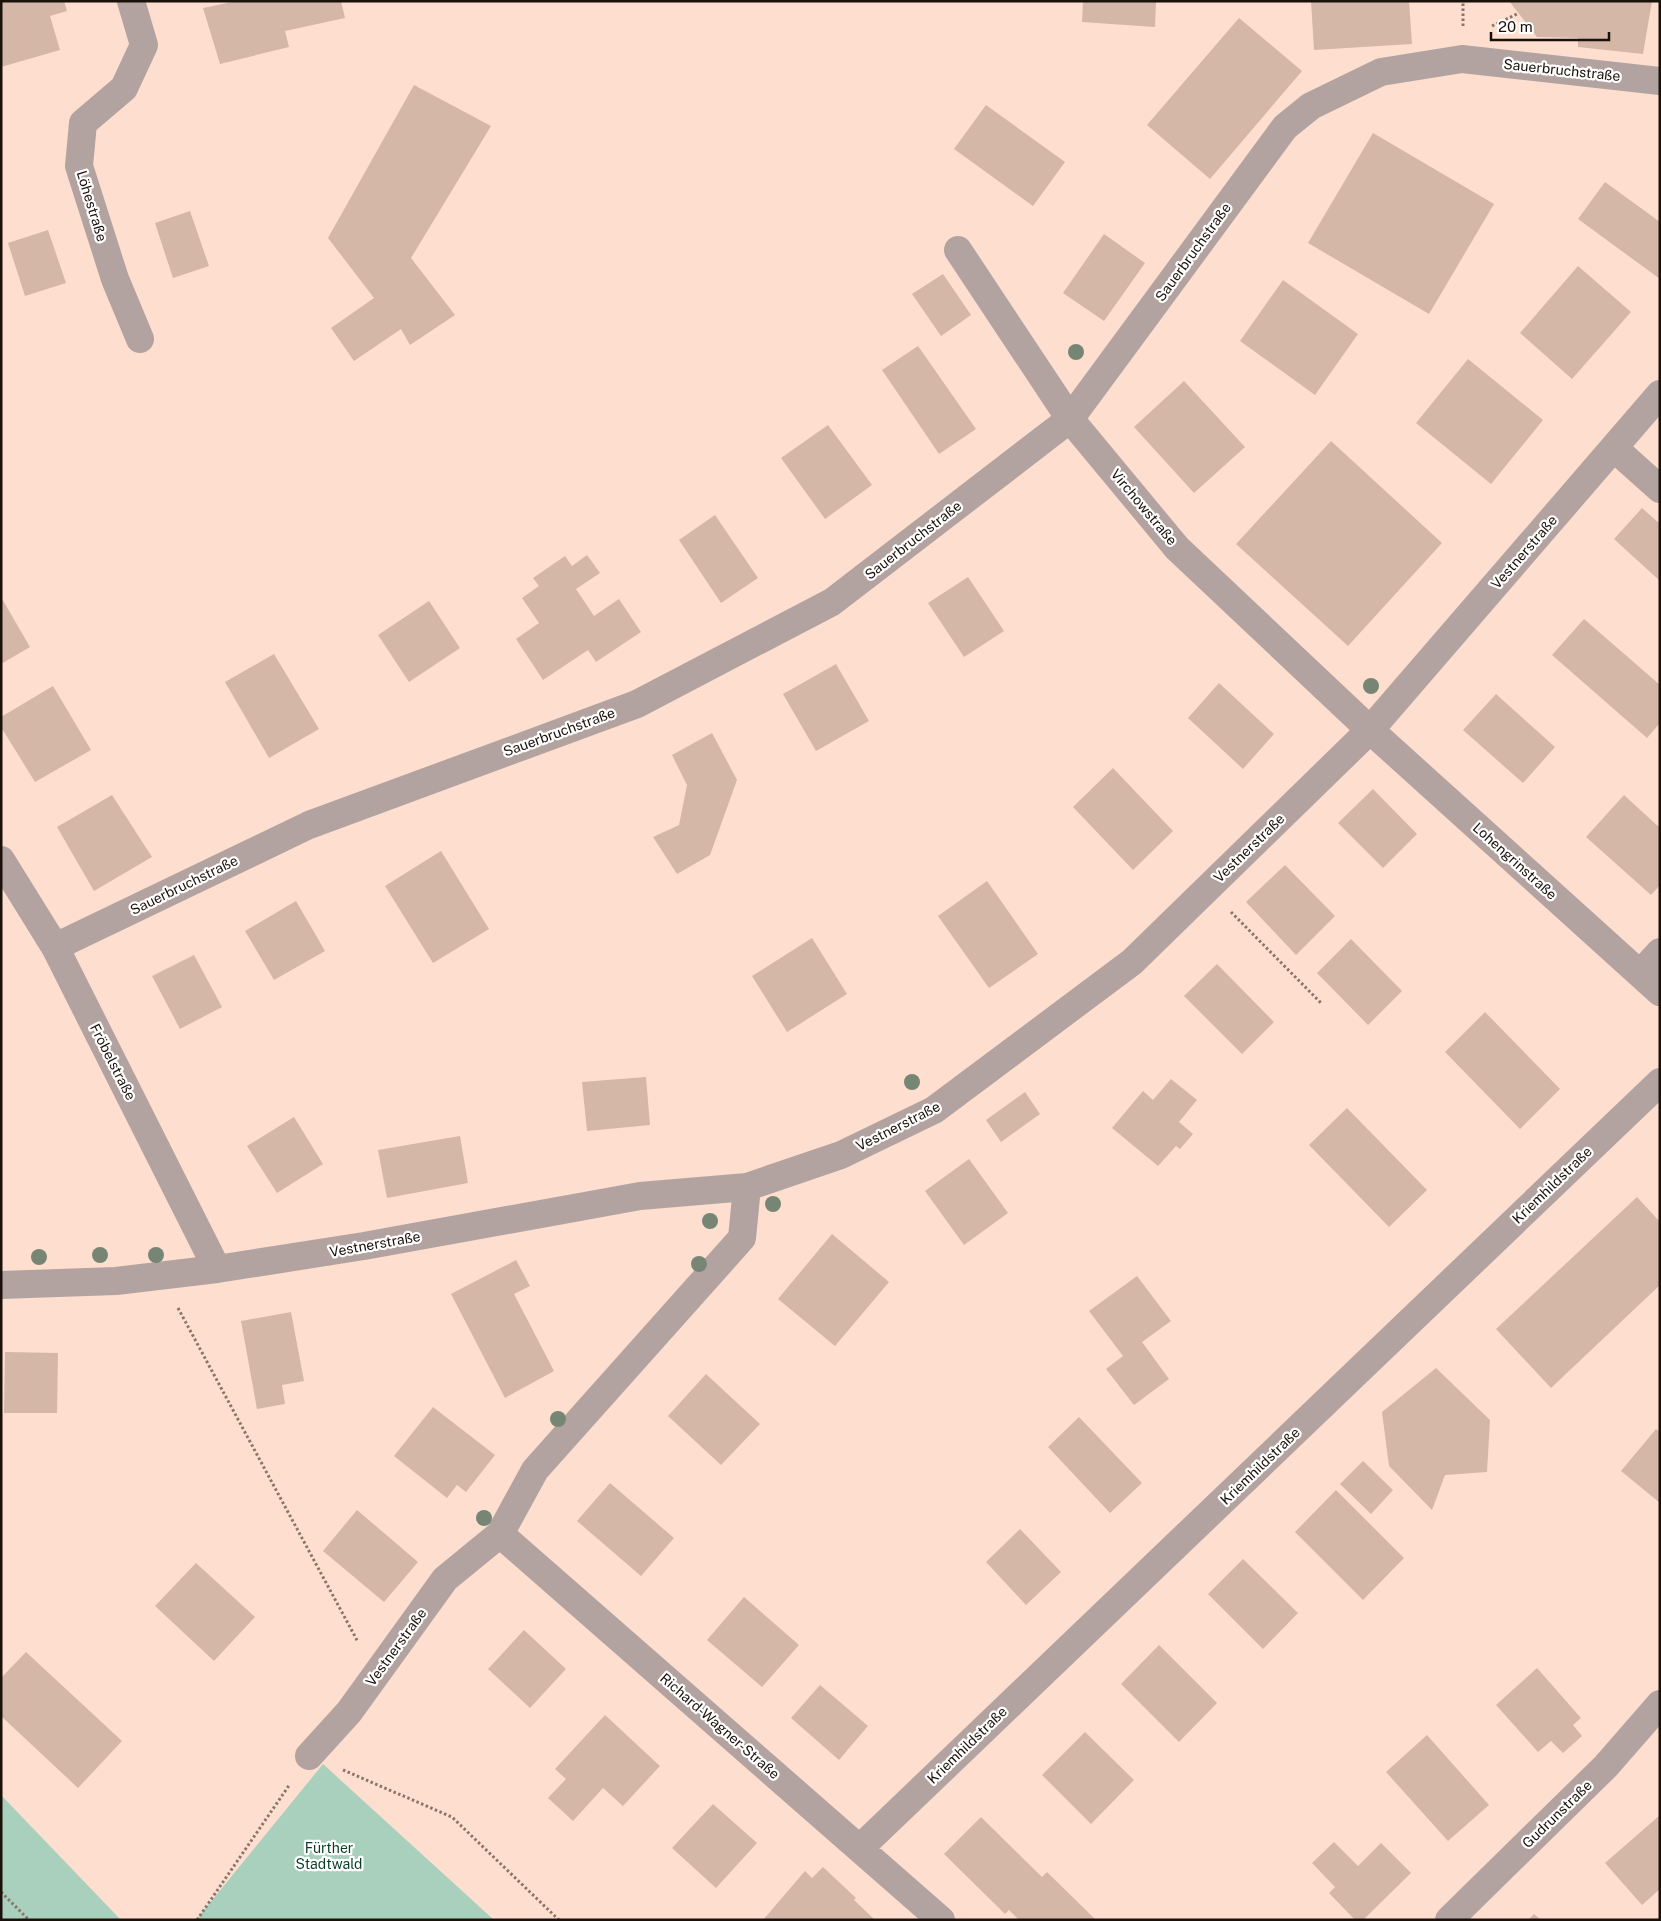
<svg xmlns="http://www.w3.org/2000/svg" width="1661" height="1921" font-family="'Public Sans',sans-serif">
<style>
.green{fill:#a9d0bc}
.building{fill:#d4b7a7}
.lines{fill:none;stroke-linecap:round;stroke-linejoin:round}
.path{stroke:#8a756b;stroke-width:3;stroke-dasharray:2.5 2.5;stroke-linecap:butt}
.minor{stroke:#b2a3a0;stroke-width:28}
.tree{fill:#778674}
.labels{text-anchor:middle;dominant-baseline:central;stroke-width:4.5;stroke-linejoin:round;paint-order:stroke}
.street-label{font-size:14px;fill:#1b110b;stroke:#fff}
.park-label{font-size:14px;fill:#083d29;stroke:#fff}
</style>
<rect width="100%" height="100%" fill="#fedfcf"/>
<path class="green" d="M323,1764L494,1920H196Z
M1,1795L121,1920H1Z"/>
<path class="building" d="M1,1H64L67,11L50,16L60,50L1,67Z
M237,1H341L345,18L285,31L289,47L220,64L203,8Z
M1083,1H1156L1155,27L1082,22Z
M1311,1H1409L1412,44L1314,50Z
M1509,1H1652L1643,54L1578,47V38L1537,37Z
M1239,18L1302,71L1210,179L1147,125Z
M414,85L491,126L411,258L455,315L410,345L401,329L354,361L331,328L374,298L328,238Z
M986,105L1065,162L1033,206L954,149Z
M1373,133L1494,204L1429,314L1308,243Z
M1605,182L1660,222V279L1578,219Z
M190,211L209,266L173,278L155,223Z
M48,230L66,283L25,296L8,243Z
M1104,234L1145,263L1104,321L1063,293Z
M1578,266L1631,312L1572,379L1520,333Z
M943,274L971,315L941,336L912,294Z
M1283,280L1358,334L1315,395L1240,341Z
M918,346L976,429L939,454L882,370Z
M1468,359L1543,420L1491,484L1416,423Z
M1184,381L1245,447L1194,493L1134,427Z
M828,425L872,485L825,519L781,458Z
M1331,441L1442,543L1348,646L1236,544Z
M1642,508L1660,524V581L1614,539Z
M715,515L758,578L721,603L679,540Z
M587,555L600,573L576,589L594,616L619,599L641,632L596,662L588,650L543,680L516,639L539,623L522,598L539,586L533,578L565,556L572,566Z
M968,577L1004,631L964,657L928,603Z
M1,597L30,647L1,664Z
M429,601L460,648L409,682L378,635Z
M1584,619L1660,685V723L1647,738L1552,655Z
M274,654L319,729L269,758L225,682Z
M836,664L869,721L816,751L783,694Z
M1219,683L1274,734L1243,769L1188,718Z
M53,686L91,750L35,782L1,727V717Z
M1496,694L1555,747L1523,783L1463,730Z
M712,733L737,780L710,855L677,874L653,837L679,825L687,785L672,755Z
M1113,768L1173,831L1133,870L1073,807Z
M1373,789L1417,834L1383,868L1338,823Z
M112,795L152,857L94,891L57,827Z
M1624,795L1660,828V885L1651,895L1586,837Z
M441,851L489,929L433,963L385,886Z
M1285,865L1335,916L1296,955L1246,902Z
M987,881L1038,954L989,988L938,916Z
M296,901L325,951L274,980L245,931Z
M812,938L847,994L787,1032L752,976Z
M1351,939L1402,991L1368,1025L1317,973Z
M194,955L222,1007L180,1029L152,976Z
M1217,964L1274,1022L1242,1054L1184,996Z
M1485,1012L1560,1089L1520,1129L1445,1052Z
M646,1077L650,1125L587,1131L582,1082Z
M1171,1079L1197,1100L1179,1122L1193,1134L1180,1149L1176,1146L1158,1166L1112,1128L1143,1091L1153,1100Z
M1025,1092L1040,1114L1001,1142L986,1120Z
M1347,1108L1427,1190L1389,1227L1309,1145Z
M294,1117L323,1164L277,1193L247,1146Z
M460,1136L468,1183L387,1198L378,1150Z
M969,1159L1008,1213L964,1245L925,1191Z
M1637,1197L1660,1222V1285L1551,1388L1496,1329Z
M832,1234L889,1282L835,1346L778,1299Z
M516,1260L530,1286L514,1294L554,1371L505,1398L451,1294Z
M1137,1276L1171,1321L1142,1342L1169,1379L1134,1405L1106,1369L1123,1356L1089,1311Z
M291,1312L304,1381L282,1385L285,1404L257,1409L241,1321Z
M5,1352L58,1353L57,1413H4Z
M1436,1368L1490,1420L1487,1472L1445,1475L1432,1510L1389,1466L1382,1412Z
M706,1374L760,1424L721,1465L668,1416Z
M433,1407L495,1455L466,1492L457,1485L447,1498L394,1456Z
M1079,1417L1142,1483L1110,1513L1048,1447Z
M1656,1429L1660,1432V1503L1621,1471Z
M1363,1461L1393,1490L1371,1514L1340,1484Z
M610,1483L674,1538L641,1576L577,1521Z
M1336,1490L1404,1558L1363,1600L1295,1532Z
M357,1510L418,1562L384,1602L323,1551Z
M1020,1529L1061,1572L1026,1605L986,1562Z
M1243,1559L1298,1613L1263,1649L1208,1594Z
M196,1563L255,1617L214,1661L155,1606Z
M744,1597L799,1645L762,1687L707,1640Z
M524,1630L566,1669L530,1708L488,1669Z
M1159,1645L1217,1703L1179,1742L1121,1684Z
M26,1652L122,1741L78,1788L1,1716V1678Z
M1537,1668L1581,1718L1573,1725L1582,1736L1563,1753L1551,1741L1538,1752L1496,1705Z
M820,1685L868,1726L839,1760L791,1718Z
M605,1715L660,1766L623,1806L603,1788L573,1821L548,1798L566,1779L555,1769Z
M1085,1732L1134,1780L1091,1824L1042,1775Z
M1427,1735L1489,1805L1448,1841L1386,1772Z
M713,1804L757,1843L716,1888L672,1848Z
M1660,1815V1889L1642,1905L1605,1863Z
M981,1817L1042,1877L1047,1872L1096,1920H1019L1009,1910L1005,1914L944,1854Z
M1334,1842L1358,1866L1381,1843L1411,1873L1363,1920H1355L1329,1893L1335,1887L1312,1863Z
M823,1867L856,1898L854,1900L875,1920H763L805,1871L812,1878Z
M1534,1914L1541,1920H1528Z"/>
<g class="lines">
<path class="path" d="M1463,26V1
M1492,26L1519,13
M1231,912L1322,1004
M178,1308L358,1642
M343,1770L452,1817L559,1920
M1,1892L29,1920
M197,1920L290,1784"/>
<path class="minor" d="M131,1L144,45L124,88L83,123L79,166L115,279L140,339
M958,250L1070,419L1177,548L1370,730L1660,992
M1614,448L1660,489
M1,860L55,947L217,1269
M55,947L309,825L637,704L832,602L1070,419L1285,127L1311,106L1381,72L1462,59L1660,81
M1640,974L1660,952
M1,1285L116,1281L217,1269L364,1246L640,1196L747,1187L841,1155L934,1110L1132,962L1370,730L1660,394
M500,1534L941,1920
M309,1756L349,1712L445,1579L500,1534L535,1470L742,1238L747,1187
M860,1848L1660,1082
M1449,1920L1606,1766L1660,1704"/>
</g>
<g class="tree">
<circle cx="1076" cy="352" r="8"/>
<circle cx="1371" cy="686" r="8"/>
<circle cx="912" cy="1082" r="8"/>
<circle cx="773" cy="1204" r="8"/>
<circle cx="710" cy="1221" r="8"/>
<circle cx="100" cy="1255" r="8"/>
<circle cx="156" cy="1255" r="8"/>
<circle cx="39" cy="1257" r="8"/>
<circle cx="699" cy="1264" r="8"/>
<circle cx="558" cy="1419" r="8"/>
<circle cx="484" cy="1518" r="8"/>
</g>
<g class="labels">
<g class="street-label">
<text transform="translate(1562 70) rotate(6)">Sauerbruchstraße</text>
<text transform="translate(92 206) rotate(73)">Löhestraße</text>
<text transform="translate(1193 252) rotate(-54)">Sauerbruchstraße</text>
<text transform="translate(1144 507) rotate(50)">Virchowstraße</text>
<text transform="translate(913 540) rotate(-38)">Sauerbruchstraße</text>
<text transform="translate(1524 552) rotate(-49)">Vestnerstraße</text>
<text transform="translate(559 732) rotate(-20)">Sauerbruchstraße</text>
<text transform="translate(1249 848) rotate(-44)">Vestnerstraße</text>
<text transform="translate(1515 861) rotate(42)">Lohengrinstraße</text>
<text transform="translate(184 885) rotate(-26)">Sauerbruchstraße</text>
<text transform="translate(113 1062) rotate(63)">Fröbelstraße</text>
<text transform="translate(898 1126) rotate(-27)">Vestnerstraße</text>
<text transform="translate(1552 1185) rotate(-44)">Kriemhildstraße</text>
<text transform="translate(375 1244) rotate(-10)">Vestnerstraße</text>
<text transform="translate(1260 1466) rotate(-44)">Kriemhildstraße</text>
<text transform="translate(396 1647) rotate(-54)">Vestnerstraße</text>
<text transform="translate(720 1726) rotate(41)">Richard-Wagner-Straße</text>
<text transform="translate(967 1745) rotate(-44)">Kriemhildstraße</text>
<text transform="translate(1557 1814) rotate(-44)">Gudrunstraße</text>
</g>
<g class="park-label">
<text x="329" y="1848">Fürther<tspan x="329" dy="16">Stadtwald</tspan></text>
</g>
</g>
<rect width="1661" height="1921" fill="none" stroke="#1b110b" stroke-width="5"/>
<path d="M1491 32v8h118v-8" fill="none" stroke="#1b110b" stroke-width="2.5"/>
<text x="1498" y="32" font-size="15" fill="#1b110b" stroke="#ffffff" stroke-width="4" paint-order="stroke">20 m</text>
</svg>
